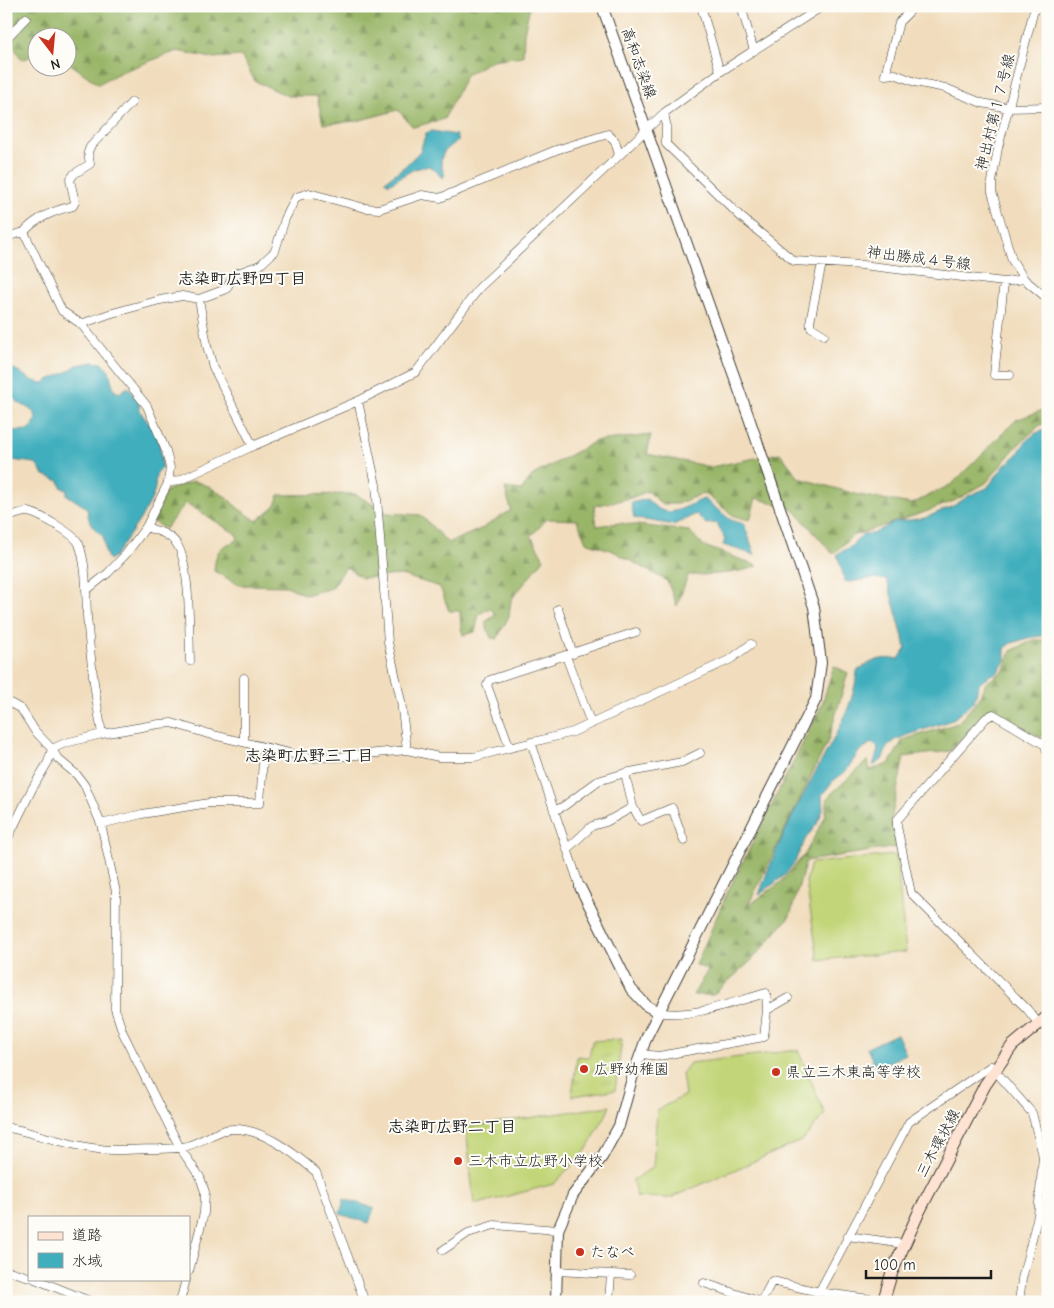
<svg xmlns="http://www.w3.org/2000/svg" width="1054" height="1308" font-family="'Comic Neue','Klee One',sans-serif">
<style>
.forest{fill:url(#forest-firs);stroke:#5a6942}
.park{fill:url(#park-tufts);stroke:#6f784a}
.pitch{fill:#c2d578;stroke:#6f784a}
.water{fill:#40aebd;stroke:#2e656c}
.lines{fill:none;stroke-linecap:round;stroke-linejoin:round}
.stream{stroke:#40aebd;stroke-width:2.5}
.minor-casing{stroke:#3c3934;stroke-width:9}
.tertiary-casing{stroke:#3c3934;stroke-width:12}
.secondary-casing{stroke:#3c3934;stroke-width:13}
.minor{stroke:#fff;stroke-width:8}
.tertiary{stroke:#fff;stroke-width:10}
.secondary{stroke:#fee3d2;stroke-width:11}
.poi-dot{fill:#c8321e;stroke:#fdfcf7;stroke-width:2}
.labels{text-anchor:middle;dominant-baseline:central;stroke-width:4;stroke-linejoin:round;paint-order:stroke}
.street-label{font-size:15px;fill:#1c1c1c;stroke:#fdfcf7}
.poi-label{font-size:15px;fill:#1c1c1c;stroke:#fdfcf7;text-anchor:start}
.neighbourhood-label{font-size:16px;font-weight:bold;fill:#1c1c1c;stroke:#fdfcf7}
</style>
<defs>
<pattern id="forest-firs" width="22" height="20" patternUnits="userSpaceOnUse" patternTransform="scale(1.25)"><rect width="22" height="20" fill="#99b668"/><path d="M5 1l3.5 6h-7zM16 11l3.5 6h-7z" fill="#7c9355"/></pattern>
<pattern id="park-tufts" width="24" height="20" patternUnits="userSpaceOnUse" patternTransform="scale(1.25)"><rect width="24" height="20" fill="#c2d578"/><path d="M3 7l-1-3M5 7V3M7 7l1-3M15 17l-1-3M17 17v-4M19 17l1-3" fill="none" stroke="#a6b667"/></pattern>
</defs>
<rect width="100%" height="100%" fill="#fdfcf7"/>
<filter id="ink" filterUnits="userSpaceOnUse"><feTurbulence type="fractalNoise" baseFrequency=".02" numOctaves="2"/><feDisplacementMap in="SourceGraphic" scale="10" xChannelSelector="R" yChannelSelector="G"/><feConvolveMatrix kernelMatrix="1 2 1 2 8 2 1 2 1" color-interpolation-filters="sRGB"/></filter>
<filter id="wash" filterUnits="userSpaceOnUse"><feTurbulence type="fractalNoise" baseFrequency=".0096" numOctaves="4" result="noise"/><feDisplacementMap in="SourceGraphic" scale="20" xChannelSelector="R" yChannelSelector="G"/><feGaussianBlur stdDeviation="1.12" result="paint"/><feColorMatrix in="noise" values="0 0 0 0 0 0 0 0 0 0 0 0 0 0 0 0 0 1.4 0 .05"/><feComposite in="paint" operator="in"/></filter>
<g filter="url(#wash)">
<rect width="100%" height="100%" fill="#f1ddbd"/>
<path class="forest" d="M16,6H530L524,33L523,56L492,60L466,75L444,119L413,127L398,110L357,121L323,124L317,96H288L255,81L241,56L212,58L177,51L121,72L98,84L68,62V38H38L37,54L22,60L6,35V30Z
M1048,408V423L1040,425L1015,448L986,483L954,501L925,512L852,536L833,554L794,510L756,498L750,520L734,516L704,493L677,504H661L648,491L631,498L594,506L597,526L619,523L689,531L704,546L758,566C735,574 712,575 688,575L677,606L667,581L613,551L586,542L577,520L547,519L531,536L544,559L511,600L509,616L497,639L491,638L485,622L496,615L490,608L479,614L475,632L463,635L461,628L460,611H449L440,587L401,575L362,578L346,567L332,588L305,595L287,586L239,585L214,571C216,550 219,547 238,540L236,534L186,503L165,529L152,521L167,490L194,481L208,486L226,497L239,509L257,521L275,506L279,495L355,494L387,513L421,515L448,543L483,528L511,510L505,488L522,490L533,475L596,441L651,435L647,454L711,467L780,453L799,478L859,495L912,504L952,484L1016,420Z
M1034,640H1048V731L1041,738L991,708L950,751L904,757L891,820L897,847L806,861L790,916L753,959L713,995H693L708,970L696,965L727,893L821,707L834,666L848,673L828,741L748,906L781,882L805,854L825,817L828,797L868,760L870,770L889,764L903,740L958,723L981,696L985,684L1004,670L1011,651Z"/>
<path class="park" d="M622,1039L615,1090L572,1096L577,1056L589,1057L592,1041Z"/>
<path class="pitch" d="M896,855L906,952L818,960L806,882L811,863Z
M798,1050L825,1114L803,1140L670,1198L636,1197L633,1180L653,1167L657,1110L685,1095L682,1074L690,1063Z
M610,1106L605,1117L585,1152L554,1184L474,1205L466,1127Z"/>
<path class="water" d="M432,131L456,135L458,141C442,149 437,159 445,175L442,178L436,171L430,166L414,169L389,184L385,181L404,167L420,151L426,133Z
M94,362L101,363L109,371L114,390L119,393L128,387L139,402C138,416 151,422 155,432C160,443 162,456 162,467C153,474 157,483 154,492C150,508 125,541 115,556L109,560C104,553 105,545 103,536C92,528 88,522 87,508L67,495V490L62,488L59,481L44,475L35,463L11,460L6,463V431L30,430C42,414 33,411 19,403C15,400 11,396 6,393V366C23,370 27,383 45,383L48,380L69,371L77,365Z
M1048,429V635L1028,638L1009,644L1005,649V661L997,673L990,675L979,684L974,701L964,710L952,720L897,739L887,747L882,760L873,766L878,750L877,746L871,743L859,752L845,772L833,781L822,795L823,810L817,824L806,838L794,863L785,875L759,895C773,853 794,812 815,773C832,741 854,708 857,671C873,660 879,657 899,659L906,648L887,580L875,578L849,582L845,581L837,554L850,547L863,534H873L894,522L925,518L955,505L970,495L987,488L1004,466L1017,455L1026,441L1036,433Z
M647,499C668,523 681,507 704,499L731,520L744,524L755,555L723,545L725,539L717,523L706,524L696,514L674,525L634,518L631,503Z
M897,1034L906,1054L876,1068L867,1048Z
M344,1199L374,1208L369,1223L340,1214Z"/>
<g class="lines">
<path class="stream" d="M6,10L28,6"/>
</g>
</g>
<g filter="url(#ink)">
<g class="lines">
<g class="minor-casing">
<path id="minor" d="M701,6L720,72
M741,6L754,51
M911,6L909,12L899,22L885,75L895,74L915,82L945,88L982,103L1009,108L1048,107
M1035,6L998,148L992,182V192L1012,260L1024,279L1048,299
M6,39L26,18
M664,113L666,123V144L741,217L794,261L862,265L1004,282L1024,279
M24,232C36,218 56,210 73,206L75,202L70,180L74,174L90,164L88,152L90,147C104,132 118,117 132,102
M6,237L24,232L62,311L81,324L147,406L166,451L170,468L168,483L146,527L126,554L108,573L87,590
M822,263L810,322L811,327L824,335
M1004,282L994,375H1010
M199,299L207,346L213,367L253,446
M81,324L109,314L160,300L182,296L199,299L226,289L235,274L260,265L275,251L285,219L296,197L309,193L365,208L379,209L422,195L440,198L556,150L608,134L615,141L619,155
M358,401L376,485L388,642L401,701L407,750
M168,483L180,480L253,446L358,401L416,372L480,287L664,113L720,72L823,6
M6,518C12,516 22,511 28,512C39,514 75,534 79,544C87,566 86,594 87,616C90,656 95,695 102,734
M146,527C156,531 169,533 176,543C191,562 189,635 190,661
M558,609L573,654
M566,656L591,724
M6,703H10L21,709L35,731L52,749L58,759L77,775L85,786L101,824L116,892L115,1009L123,1033L180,1148L200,1177L205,1192L204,1213L189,1271
M244,742V678
M531,742L580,887
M510,748L487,685L490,680L636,632
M625,773L633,807L641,821L672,808L684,841
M554,811L564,806L598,781L625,773L682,762L700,753
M101,824L142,814L209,803H260L264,747
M6,842L32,789L48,762L52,749L65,743L102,734L159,724L172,723L205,733L310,758L337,757L407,750L439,757H474L573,732L731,659L751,644
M567,849L592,826L606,822L633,807
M658,1012C692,1019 733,1002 766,993L767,1010
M1038,1023L1027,1009L911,893L897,826V820L986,718L993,714L1045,745L1048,754
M641,1054L659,1056L764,1037L767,1010L788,998
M6,1127C39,1134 82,1150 114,1150C130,1150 145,1149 160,1149C167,1148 176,1149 183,1147C198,1144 211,1134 225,1130C257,1123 294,1153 316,1172L365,1302
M848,1236L904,1244
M443,1250L468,1233L494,1225L558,1230
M6,1270L29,1277
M557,1271L630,1275
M35,1279L92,1302
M704,1283L761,1302
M819,1292L909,1122L991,1066L1032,1113L1043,1156L1038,1215L1022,1279L1019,1302
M180,1302L186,1279
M609,1302L611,1274
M761,1302L772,1281L819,1292L883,1301"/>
</g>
<g class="tertiary-casing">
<path id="tertiary" d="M580,887L631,989L647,1006L658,1012
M556,1302L558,1230L573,1195L602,1157L619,1126L633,1075L647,1036L816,699L821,663L814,607L748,415L602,6"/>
</g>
<g class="secondary-casing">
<path id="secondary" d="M883,1302L892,1272L919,1212L985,1085L1012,1046L1048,1016"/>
</g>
<use href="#minor" class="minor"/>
<use href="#tertiary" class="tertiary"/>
<use href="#secondary" class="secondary"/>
</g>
</g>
<g class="poi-dot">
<circle cx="584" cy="1069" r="5"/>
<circle cx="776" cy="1072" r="5"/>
<circle cx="458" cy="1161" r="5"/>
<circle cx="580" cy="1252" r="5"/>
</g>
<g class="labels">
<g class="street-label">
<text transform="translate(639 63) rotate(70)">高和志染線</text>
<text transform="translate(995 112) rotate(-76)">神出村第１７号線</text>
<text transform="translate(919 258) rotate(7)">神出勝成４号線</text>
<text transform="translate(938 1143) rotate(-62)">三木環状線</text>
</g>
<g class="poi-label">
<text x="594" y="1069">広野幼稚園</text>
<text x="786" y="1072">県立三木東高等学校</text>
<text x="468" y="1161">三木市立広野小学校</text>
<text x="590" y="1252">たなべ</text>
</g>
<g class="neighbourhood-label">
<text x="242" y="279">志染町広野四丁目</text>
<text x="309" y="756">志染町広野三丁目</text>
<text x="452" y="1127">志染町広野二丁目</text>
</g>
</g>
<rect width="1054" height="1308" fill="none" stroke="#fdfcf7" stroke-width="25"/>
<rect x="28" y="1216" width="162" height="65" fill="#fdfcf7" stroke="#a3a29f"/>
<rect x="38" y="1232" width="25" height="8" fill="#fee3d2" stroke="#a3a29f"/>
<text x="72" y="1240" font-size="15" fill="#1c1c1c">道路</text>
<rect x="38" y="1253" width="25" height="15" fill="#40aebd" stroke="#a3a29f"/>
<text x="72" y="1266" font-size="15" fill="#1c1c1c">水域</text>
<g transform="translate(52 52) rotate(164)"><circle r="24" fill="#fdfcf7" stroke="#a3a29f"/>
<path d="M0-4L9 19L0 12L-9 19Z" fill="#c8321e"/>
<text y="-8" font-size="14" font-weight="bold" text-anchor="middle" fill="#1c1c1c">N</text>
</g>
<path d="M866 1270v8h125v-8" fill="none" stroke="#1c1c1c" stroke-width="2.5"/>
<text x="874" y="1270" font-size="15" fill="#1c1c1c" stroke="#fdfcf7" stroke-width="4" paint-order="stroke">100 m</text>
</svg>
